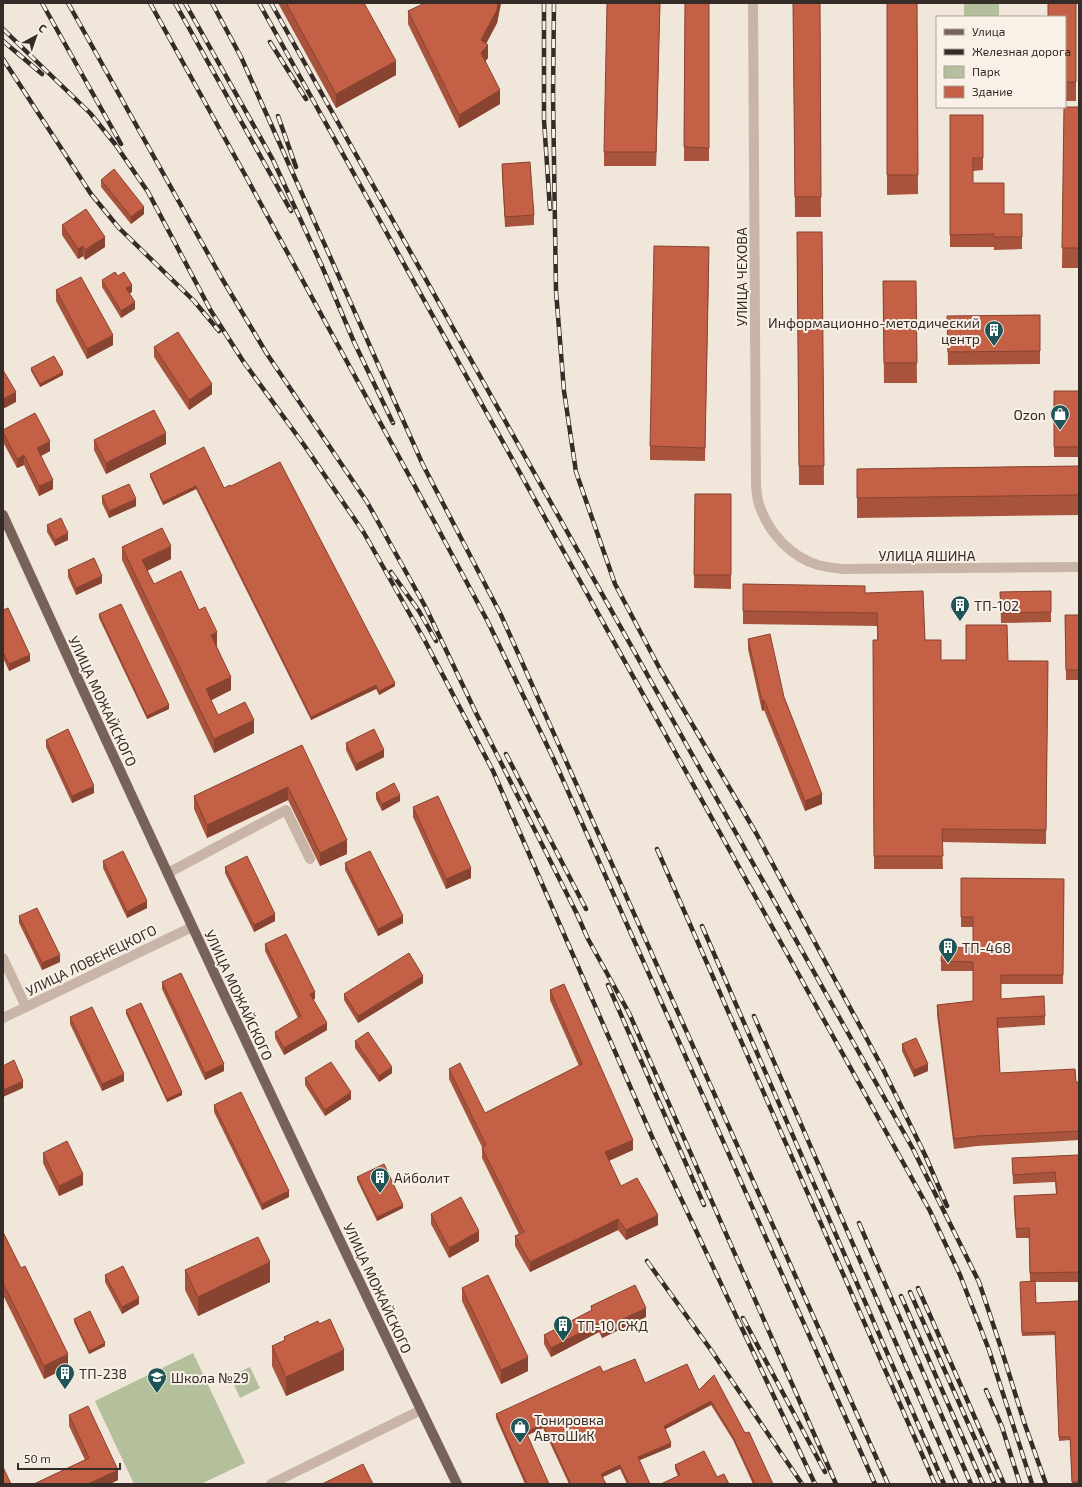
<svg xmlns="http://www.w3.org/2000/svg" width="1082" height="1487" font-family="'Exo 2',sans-serif">
<style>
.green{fill:#b4bf9b}
.lines{fill:none;stroke-linecap:round;stroke-linejoin:round}
.minor{stroke:#c9b5a7;stroke-width:10}
.major{stroke:#776259;stroke-width:10}
.rail-casing{stroke:#352b27;stroke-width:4.5}
.rail{stroke:#f9f0e7;stroke-width:3;stroke-dasharray:9;stroke-linecap:butt}
.wall{fill:#a8533c}
.shaded-wall{fill:#884331}
.building{fill:#c36046;stroke:#884331}
.labels{text-anchor:middle;dominant-baseline:central;stroke-width:4;stroke-linejoin:round;paint-order:stroke}
.street-label{font-size:14px;fill:#352b27;stroke:#f9f0e7}
.poi-label{font-size:14px;fill:#352b27;stroke:#f9f0e7;text-anchor:start}
</style>
<rect width="100%" height="100%" fill="#f1e6da"/>
<path class="green" d="M964,3H999V17H964Z
M193,1353L245,1463L201,1484H134L95,1401Z
M250,1367L260,1388L240,1398L230,1376Z"/>
<g class="lines">
<path class="minor" d="M753,3L756,486C757,493 757,501 760,507C769,533 791,557 818,565C826,567 834,568 842,569L1079,567
M168,873L286,810L310,859
M3,958L26,1007
M3,1018L192,927
M271,1484L421,1410"/>
<path class="major" d="M3,515C151,840 301,1163 457,1484"/>
<g class="rail-casing">
<path id="rail" d="M42,3L121,144
M68,3L221,277L267,354L367,502L426,608L477,715L576,912L588,939L629,1013L836,1484
M150,3L244,173L435,523L488,622L555,762L875,1484
M175,3L291,211
M185,3L273,160L321,264L354,342L393,423
M212,3L241,57L423,465L501,615L888,1484
M259,3L930,1211L960,1275L989,1350L1032,1484
M271,3L913,1149L979,1282L1001,1348L1024,1422L1046,1484
M544,3V120L550,209
M554,3L553,96L556,291L564,391L576,472L615,584L661,671L756,833L882,1067L925,1155L947,1206
M3,29L90,113L115,144L148,192L211,311L243,361L304,445L364,533L425,641L493,771L653,1139L815,1484
M3,41L42,74
M270,42L306,99
M3,59L91,194L119,228L194,301L219,331
M278,116L296,167
M391,572L419,611L436,641
M506,754L586,909
M657,849L935,1484
M702,926L944,1484
M608,985L704,1205
M754,1016L957,1484
M859,1223L971,1484
M647,1261L711,1350L802,1484
M918,1288L1004,1484
M910,1292L995,1484
M901,1296L983,1484
M743,1318L825,1472
M986,1390L1002,1427L1020,1484"/>
</g>
<use href="#rail" class="rail"/>
</g>
<path class="wall" d="M278,3H364L396,75L336,108Z
M501,3L497,23L486,44L488,58L485,61L500,104L459,128L408,24V11Z
M660,3L656,166H604V152Z
M685,3H709V161H684Z
M793,3H820L821,217H795Z
M887,3H917L918,194L887,195Z
M1076,3V101H1065V17Z
M1064,107H1079V268H1062Z
M950,115H983V170L973,171V183L1004,214H1022V249L994,250V247H950Z
M502,164L534,215V225L505,227L502,174Z
M101,180L144,214L131,224L101,187Z
M62,225L105,247L85,260L83,256L78,259L62,235Z
M797,232H822L824,485H799Z
M709,261L705,461L650,460V446Z
M118,276L132,292L130,293L135,309L121,318L102,287V280Z
M883,281H916L917,383H884Z
M56,290L113,345L87,359L56,301Z
M1040,315V364L948,365L947,316Z
M154,347L212,394L189,410L154,357Z
M31,368L63,375L40,387L31,371Z
M1054,391H1079V457H1054Z
M3,430L50,451L41,456L53,489L39,496L24,465L17,468L3,442Z
M94,440L166,444L106,474L94,450Z
M1079,466V515L857,518V469Z
M150,474L224,488L395,686L379,695L376,689L311,720L196,489L163,505L150,477Z
M695,494H731V589L694,588Z
M102,496L136,506L109,518L102,503Z
M47,525L68,540L55,546L47,532Z
M122,547L171,559L147,571L154,584L199,610L217,646H216L231,690L211,700L218,715L254,733L214,753L122,560Z
M68,570L102,583L76,595L68,577Z
M743,584L865,593L925,640L941,660L1048,661L1046,844L942,842L943,869H874L873,640H877V626L743,624Z
M1051,591V622L1001,623L1000,592Z
M3,610L30,661L9,671L3,658Z
M99,614L169,709L147,719L99,618Z
M1065,615H1079V680H1066Z
M748,639L784,697L822,804L805,811L764,710L762,711L748,649Z
M46,740L94,793L72,803L46,747Z
M346,743L384,757L356,771L346,750Z
M302,745L347,854L320,866L288,800L207,838L194,809V796Z
M376,793L400,801L382,811L376,799Z
M413,807L471,878L446,889L413,817Z
M103,861L147,908L127,918L103,868Z
M345,863L403,923L378,936L345,870Z
M225,867L275,921L254,932L225,873Z
M961,878L1064,879L1063,984H1001V999L1045,1016V1025L998,1028L1000,1073L1076,1082H1079V1140L977,1146L954,1149L937,1015V1005L973,1001V971H941V961L973,948V927H961Z
M19,916L60,962L42,970L19,923Z
M265,944L315,999H313L327,1030L284,1055L275,1038V1032L298,1018L265,951Z
M162,982L224,1071L205,1080L162,989Z
M423,983L358,1023L344,1000V994Z
M550,990L633,1150L609,1161L621,1186L658,1225L626,1240L618,1230L530,1272L515,1246V1236L519,1234L482,1158V1147L449,1079V1069L485,1113L579,1066L550,1000Z
M126,1010L182,1095L167,1102L126,1014Z
M70,1017L124,1081L102,1091L70,1024Z
M355,1041L392,1073L379,1082L355,1048Z
M902,1044L928,1071L914,1077L902,1051Z
M305,1078L351,1099L325,1116L305,1085Z
M214,1105L289,1197L262,1210L214,1112Z
M43,1153L83,1185L59,1196L43,1163Z
M1079,1155V1282H1035L1036,1303L1079,1301V1484H1072L1070,1440L1059,1441L1055,1335L1022,1336L1020,1282L1030,1281L1029,1238H1016L1014,1206V1196L1056,1194L1055,1182L1013,1184L1012,1158Z
M357,1177L403,1208L377,1221L357,1180Z
M431,1214L479,1241L449,1258L431,1224Z
M3,1232L68,1367L44,1379L3,1295Z
M185,1270L270,1282L198,1316L185,1290Z
M105,1275L139,1304L122,1314L105,1282Z
M462,1288L528,1371L501,1384L462,1301Z
M591,1306L646,1317L602,1338L599,1332L551,1357L544,1344V1335L591,1311Z
M74,1319L105,1346L89,1354L74,1322Z
M284,1337L344,1370L286,1396L272,1366V1346L284,1341Z
M603,1372L645,1383L699,1390L745,1433L773,1484H753L733,1440L711,1405L665,1429L671,1447L639,1460L650,1484H627L620,1469L602,1477L606,1484H569L543,1428L527,1435L549,1484H525L496,1418V1414Z
M69,1415L118,1480L110,1484H34L85,1460L69,1426Z
M675,1465L717,1477L678,1476L675,1469Z"/>
<path class="shaded-wall" d="M498,3H501L497,23L482,51L488,45V58L481,66V40Z
M660,3L656,166V152Z
M396,61V75L336,108V94Z
M500,90V104L459,128V115Z
M144,207V214L131,224V217Z
M105,237V247L85,260V250Z
M83,246V256L78,259V249Z
M132,285V292L126,295V288Z
M135,302V309L121,318V311Z
M113,335V345L87,359V349Z
M63,372V375L40,387V384Z
M212,384V394L189,410V400Z
M16,392V402L3,409V399Z
M166,433V444L106,474V463Z
M50,441V451L37,458V448Z
M24,455V465L17,468V459Z
M53,480V489L39,496V486Z
M196,486V489L163,505V502Z
M136,499V506L109,518V511Z
M68,533V540L55,546V540Z
M171,546V559L142,573V560Z
M102,576V583L76,595V588Z
M217,632V646L211,648V635Z
M30,655V661L9,671V664Z
M231,677V690L206,703V689Z
M395,683V686L379,695V691Z
M376,685V689L311,720V717Z
M764,700V710L762,711V701Z
M169,705V709L147,719V716Z
M254,720V733L214,753V739Z
M384,750V757L356,771V764Z
M94,786V793L72,803V796Z
M288,787V800L207,838V825Z
M822,794V804L805,811V801Z
M400,795V801L382,811V804Z
M347,840V854L320,866V853Z
M471,868V878L446,889V879Z
M147,901V908L127,918V912Z
M275,914V921L254,932V925Z
M403,916V923L378,936V929Z
M60,955V962L42,970V963Z
M423,976V983L358,1023V1016Z
M315,992V999L310,1001V994Z
M327,1023V1030L284,1055V1048Z
M224,1064V1071L205,1080V1073Z
M928,1064V1071L914,1077V1070Z
M392,1067V1073L379,1082V1076Z
M124,1074V1081L102,1091V1084Z
M23,1081V1088L3,1097V1090Z
M182,1092V1095L167,1102V1099Z
M351,1092V1099L325,1116V1110Z
M633,1140V1150L605,1162V1152Z
M83,1174V1185L59,1196V1186Z
M289,1191V1197L262,1210V1204Z
M403,1205V1208L377,1221V1217Z
M658,1215V1225L626,1240V1230Z
M618,1219V1230L530,1272V1262Z
M479,1231V1241L449,1258V1248Z
M270,1262V1282L198,1316V1297Z
M139,1298V1304L122,1314V1307Z
M646,1308V1317L602,1338V1329Z
M599,1323V1332L551,1357V1348Z
M105,1343V1346L89,1354V1351Z
M344,1350V1370L286,1396V1377Z
M68,1354V1367L44,1379V1366Z
M528,1357V1371L501,1384V1370Z
M711,1401V1405L664,1430V1426Z
M543,1424V1428L526,1436V1432Z
M671,1443V1447L638,1461V1457Z
M620,1465V1469L601,1478V1474Z
M118,1470V1480L110,1484H88Z"/>
<path class="building" d="M286,3H364L396,61L336,94Z
M425,3H498L497,10L481,40L488,45L481,53L500,90L459,115L408,11Z
M607,3H660L656,152H604Z
M685,3H709V148L684,147Z
M793,3H820L821,197H795Z
M887,3H917L918,175H887Z
M1048,3H1076V82H1065V17H1048Z
M1064,107H1079V248H1062Z
M950,115H983V158H973V183H1004V214H1022V237H994V234L950,235Z
M530,162L534,215L505,217L502,164Z
M114,169L144,207L131,217L101,180Z
M86,209L105,237L85,250L83,246L78,249L62,225Z
M797,232H822L824,466H799Z
M654,246L709,247L705,448L650,446Z
M115,272L118,276L124,272L132,285L126,288L135,302L121,311L102,280Z
M81,277L113,335L87,349L56,290Z
M883,281H916L917,363H884Z
M1040,315V351L948,352L947,316Z
M178,332L212,384L189,400L154,347Z
M54,356L63,372L40,384L31,368Z
M3,370L16,392L3,399Z
M1054,391H1079V447H1054Z
M154,410L166,433L106,463L94,440Z
M35,413L50,441L37,448L53,480L39,486L24,455L17,459L3,432V430Z
M204,447L224,488L230,485L231,486L280,462L395,683L379,691L376,685L311,717L196,486L163,502L150,474Z
M1079,466V495L857,498V469Z
M129,484L136,499L109,511L102,496Z
M695,494H731V575H694Z
M61,518L68,533L55,540L47,525Z
M162,528L171,546L142,560L154,584L181,571L199,610L205,607L217,632L211,635L231,677L206,689L218,715L245,702L254,720L214,739L122,547Z
M94,558L102,576L76,588L68,570Z
M743,584L865,586V593L923,591L925,640H941V660H966V625H1007L1008,661H1048L1046,830L942,829L943,856H874L873,640H878L877,613L743,611Z
M1051,591V612L1001,613L1000,592Z
M121,604L169,705L147,716L99,614Z
M8,608L30,655L9,664L3,652V610Z
M1065,615H1079V670H1066Z
M770,634L784,697L822,794L805,801L764,700L762,701L748,639Z
M68,729L94,786L72,796L46,740Z
M374,729L384,750L356,764L346,743Z
M302,745L347,840L320,853L288,787L207,825L194,796Z
M394,783L400,795L382,804L376,793Z
M438,796L471,868L446,879L413,807Z
M123,851L147,901L127,912L103,861Z
M370,851L403,916L378,929L345,863Z
M247,856L275,914L254,925L225,867Z
M961,878L1064,879L1063,975H1001V999L1044,996L1045,1016L997,1018L1000,1073L1075,1069L1076,1082H1079V1131L977,1136L954,1139L937,1005L973,1001V962L941,961L942,947L973,948V917H961Z
M37,908L60,955L42,963L19,916Z
M286,934L315,992L310,994L327,1023L284,1048L275,1032L301,1016L265,944Z
M409,953L423,976L358,1016L344,994Z
M181,973L224,1064L205,1073L162,982Z
M564,984L633,1140L605,1152L621,1186L637,1178L658,1215L626,1230L618,1219L530,1262L515,1236L524,1232L482,1148L486,1145L449,1069L460,1063L485,1113L582,1064L550,990Z
M141,1003L182,1092L167,1099L126,1010Z
M92,1007L124,1074L102,1084L70,1017Z
M368,1032L392,1067L379,1076L355,1041Z
M916,1038L928,1064L914,1070L902,1044Z
M14,1060L23,1081L3,1090V1066Z
M331,1062L351,1092L325,1110L305,1078Z
M241,1092L289,1191L262,1204L214,1105Z
M67,1141L83,1174L59,1186L43,1153Z
M1079,1155V1272L1030,1273L1029,1228L1016,1229L1014,1196L1057,1194L1055,1172L1013,1175L1012,1158Z
M384,1164L403,1205L377,1217L357,1177Z
M461,1197L479,1231L449,1248L431,1214Z
M3,1232L21,1268L25,1266L68,1354L44,1366L3,1283V1277H4L3,1275Z
M258,1237L270,1262L198,1297L185,1270Z
M123,1266L139,1298L122,1307L105,1275Z
M488,1275L528,1357L501,1370L462,1288Z
M1035,1281L1036,1303L1079,1301V1482H1072L1070,1437H1059L1055,1332L1022,1333L1020,1282Z
M635,1285L646,1308L602,1329L599,1323L551,1348L544,1335L592,1310L591,1306Z
M90,1311L105,1343L89,1351L74,1319Z
M330,1319L344,1350L286,1377L272,1346L285,1340L284,1337L318,1321L319,1324Z
M635,1359L645,1383L687,1364L699,1390L714,1375L745,1433L749,1432L773,1484H755L733,1437L711,1401L664,1426L671,1443L638,1457L650,1484H629L620,1465L601,1474L606,1484H571L543,1424L526,1432L549,1484H527L496,1414L600,1366L603,1372Z
M88,1406L118,1470L88,1484H34L89,1458L69,1415Z
M704,1451L717,1477L724,1474L729,1484H661L680,1475L675,1465Z
M363,1464L373,1484H322Z
M3,1467L11,1484H3Z"/>
<defs>
<g id="building-pin" transform="scale(1)"><path d="M0 17L-7.5 6A9.5 9.5 0 1 1 7.5 6Z" fill="#1e5455" stroke="#f9f0e7"/><path d="M-4-6H4V6H1V3H-1V6H-4ZM-2.5-4.3h1.7v1.8h-1.7ZM.8-4.3h1.7v1.8H.8ZM-2.5-1h1.7V.8h-1.7ZM.8-1h1.7V.8H.8Z" fill="#fff"/></g>
<g id="shop-pin" transform="scale(1)"><path d="M0 17L-7.5 6A9.5 9.5 0 1 1 7.5 6Z" fill="#1e5455" stroke="#f9f0e7"/><path d="M-5-2.5h2.3a2.7 3.5 0 0 1 5.4 0H5L5.5 6h-11ZM-1.5-2.5h3a1.5 2.3 0 0 0-3 0Z" fill="#fff"/></g>
<g id="school-pin" transform="scale(1)"><path d="M0 17L-7.5 6A9.5 9.5 0 1 1 7.5 6Z" fill="#1e5455" stroke="#f9f0e7"/><path d="M0-5L7-2L0 1L-7-2ZM-4 1L0 2.5L4 1V4Q0 6-4 4Z" fill="#fff"/></g>
</defs>
<g fill-rule="evenodd">
<use href="#building-pin" x="994" y="330"/>
<use href="#shop-pin" x="1060" y="414"/>
<use href="#building-pin" x="960" y="605"/>
<use href="#building-pin" x="948" y="947"/>
<use href="#building-pin" x="380" y="1177"/>
<use href="#building-pin" x="563" y="1325"/>
<use href="#building-pin" x="65" y="1373"/>
<use href="#school-pin" x="157" y="1377"/>
<use href="#shop-pin" x="520" y="1427"/>
</g>
<g class="labels">
<g class="street-label">
<text transform="translate(741 277) rotate(-90)">УЛИЦА ЧЕХОВА</text>
<text x="927" y="555">УЛИЦА ЯШИНА</text>
<text transform="translate(103 701) rotate(65)">УЛИЦА МОЖАЙСКОГО</text>
<text transform="translate(91 960) rotate(-26)">УЛИЦА ЛОВЕНЕЦКОГО</text>
<text transform="translate(239 995) rotate(65)">УЛИЦА МОЖАЙСКОГО</text>
<text transform="translate(378 1288) rotate(65)">УЛИЦА МОЖАЙСКОГО</text>
</g>
<g class="poi-label">
<text x="980" y="322" text-anchor="end">Информационно-методический<tspan x="980" dy="16">центр</tspan></text>
<text x="1046" y="414" text-anchor="end">Ozon</text>
<text x="974" y="605">ТП-102</text>
<text x="962" y="947">ТП-468</text>
<text x="394" y="1177">Айболит</text>
<text x="577" y="1325">ТП-10 СЖД</text>
<text x="79" y="1373">ТП-238</text>
<text x="171" y="1377">Школа №29</text>
<text x="534" y="1419">Тонировка<tspan x="534" dy="16">АвтоШиК</tspan></text>
</g>
</g>
<rect width="1082" height="1487" fill="none" stroke="#352b27" stroke-width="8"/>
<rect x="936" y="16" width="130" height="92" fill="#f9f0e7" stroke="#aba19a"/>
<rect x="944" y="29" width="20" height="6" fill="#776259" stroke="#aba19a"/>
<text x="972" y="36" font-size="12" fill="#352b27">Улица</text>
<rect x="944" y="49" width="20" height="6" fill="#352b27" stroke="#aba19a"/>
<text x="972" y="56" font-size="12" fill="#352b27">Железная дорога</text>
<rect x="944" y="66" width="20" height="12" fill="#b4bf9b" stroke="#aba19a"/>
<text x="972" y="76" font-size="12" fill="#352b27">Парк</text>
<rect x="944" y="86" width="20" height="12" fill="#c36046" stroke="#aba19a"/>
<text x="972" y="96" font-size="12" fill="#352b27">Здание</text>
<g transform="translate(36 36) rotate(40)" stroke="#f9f0e7" stroke-width="3" paint-order="stroke">
<path d="M0-3L7 15L0 10L-7 15Z" fill="#352b27"/>
<text y="-6" font-size="11" font-weight="bold" text-anchor="middle" fill="#352b27">С</text>
</g>
<path d="M18 1463v6h102v-6" fill="none" stroke="#352b27" stroke-width="2"/>
<text x="24" y="1463" font-size="12" fill="#352b27" stroke="#f9f0e7" stroke-width="3" paint-order="stroke">50 m</text>
</svg>
